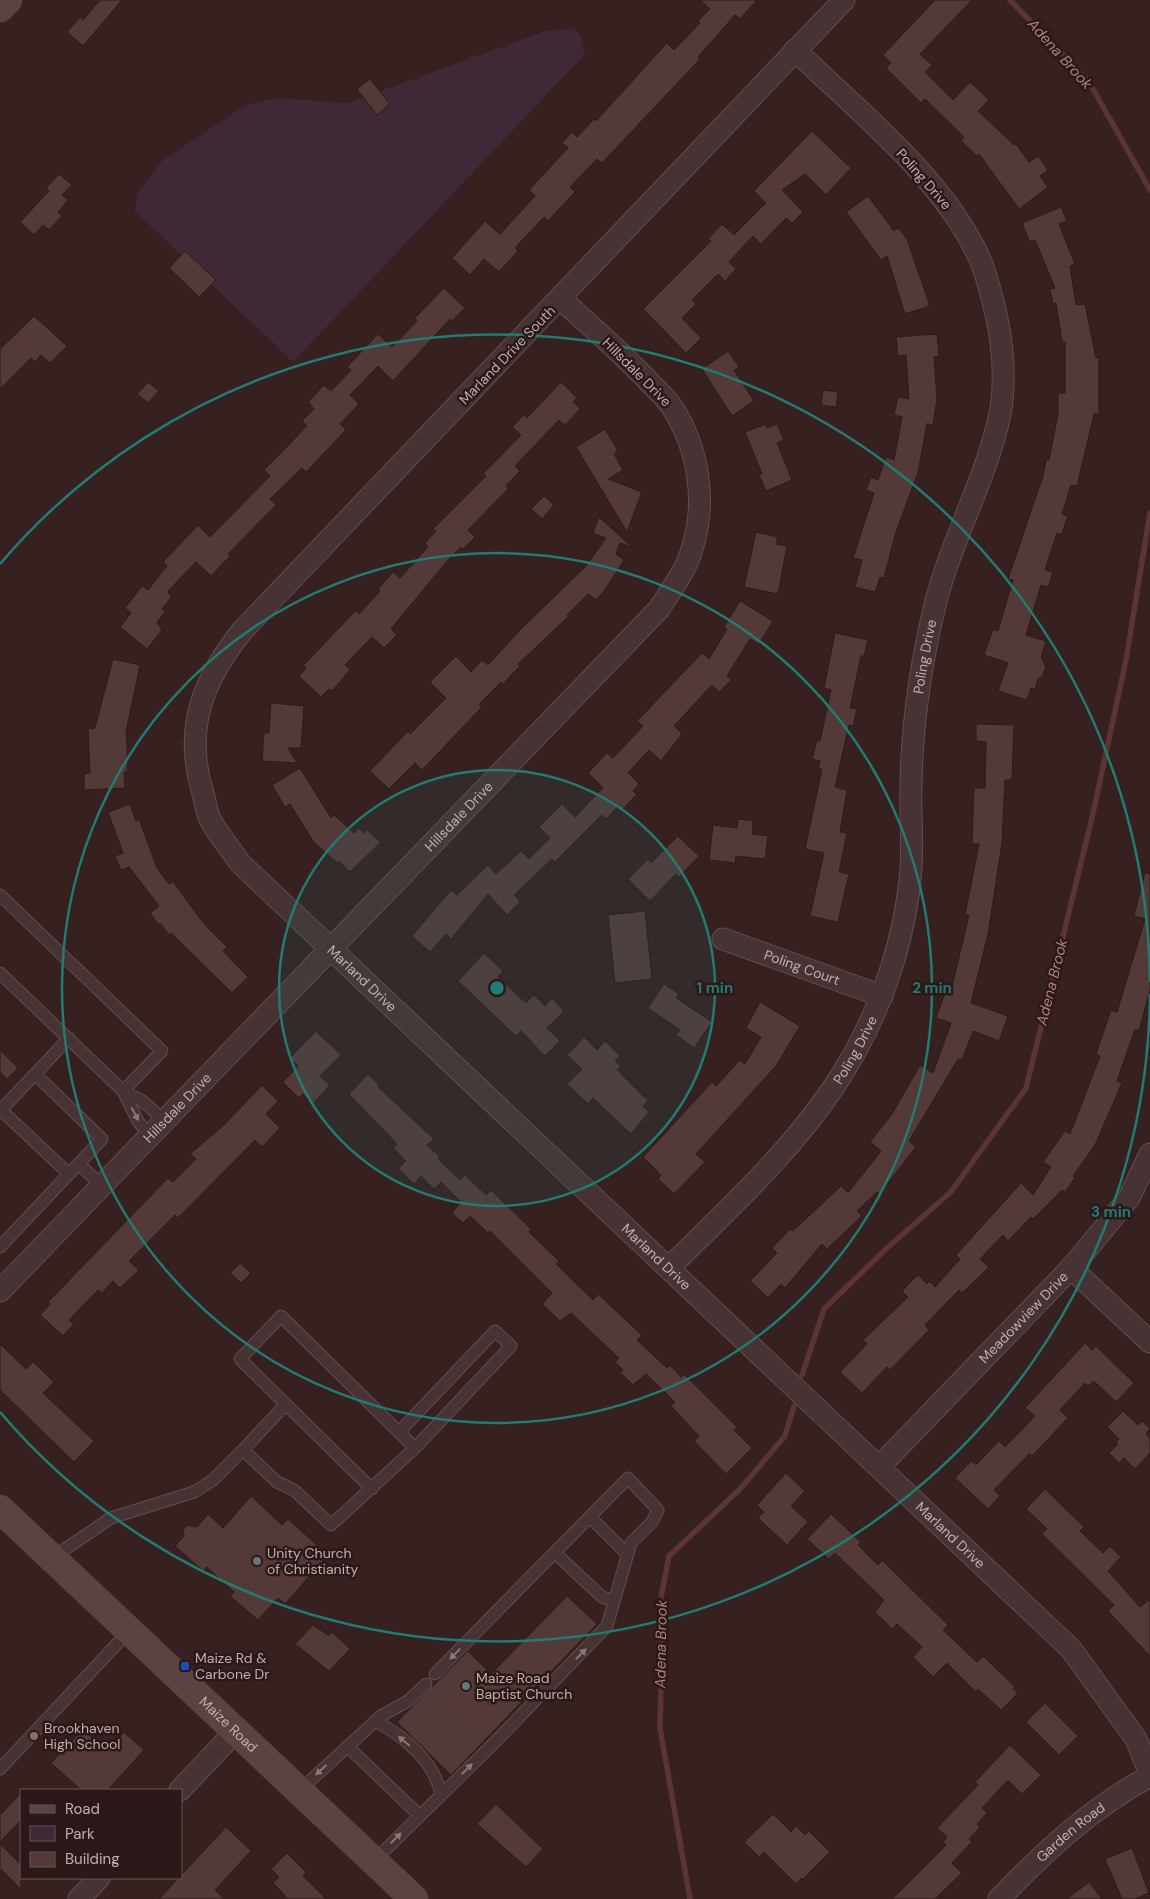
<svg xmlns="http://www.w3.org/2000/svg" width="1150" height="1899" font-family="'DM Sans',sans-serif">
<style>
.green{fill:#3f2936}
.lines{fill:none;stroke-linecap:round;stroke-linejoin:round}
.stream{stroke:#5d3434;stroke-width:5.5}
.building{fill:#543939;stroke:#2d1b1b}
.lane-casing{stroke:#614e4e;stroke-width:13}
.street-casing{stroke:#614e4e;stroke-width:23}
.secondary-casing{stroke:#503d3d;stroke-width:29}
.lane{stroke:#473333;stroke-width:11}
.street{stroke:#473333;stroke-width:21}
.secondary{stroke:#5a4342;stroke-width:28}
.oneway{fill:#8b7777}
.ring{fill:none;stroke:#217c74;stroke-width:2.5}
.worship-dot{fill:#6b7280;stroke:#2b1919;stroke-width:2}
.transit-dot{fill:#1a4fb4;stroke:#2b1919;stroke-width:2}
.education-dot{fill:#8d6e63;stroke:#2b1919;stroke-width:2}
.labels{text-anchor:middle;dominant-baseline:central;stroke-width:5;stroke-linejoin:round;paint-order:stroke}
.street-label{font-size:14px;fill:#c3aeae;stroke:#2b1919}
.poi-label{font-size:14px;fill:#c3aeae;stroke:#2b1919;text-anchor:start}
.water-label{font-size:15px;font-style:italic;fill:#b07e7f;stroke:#2b1919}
.centre{fill:#217c74;stroke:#2b1919;stroke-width:2.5}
.ring-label{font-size:15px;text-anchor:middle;font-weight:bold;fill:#217c74;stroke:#2b1919;stroke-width:5;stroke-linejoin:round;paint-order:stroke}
</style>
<rect width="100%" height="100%" fill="#362020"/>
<path class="green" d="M573,28L580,35L585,54L293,362L135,211L137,194L162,161L246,105L277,98L347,103L546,31Z"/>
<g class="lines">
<path class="stream" d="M1010,0L1089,82L1150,190
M802,1375L824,1309L887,1248L951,1192L1026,1088L1092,818L1126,660L1150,513
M690,1899L660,1728L662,1646L660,1602L669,1556L740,1489L785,1436L794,1406"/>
</g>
<path class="building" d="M100,0H122L83,46L67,32L80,17L83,20Z
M700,0H757L740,19L735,15L698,57L700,59L602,163L597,159L570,187L575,192L548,221L544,217L515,248L518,251L499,272L484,259L470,275L452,258L485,221L500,234L535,196L529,190L568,148L562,143L572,132L577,137L594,119L596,121L667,43L674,50L700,23L698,21L710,9Z
M935,0H972L920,54L932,65L925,72L953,100L970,82L989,100L978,111L1014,145L1016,144L1029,162L1038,156L1048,170L1040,176L1048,187L1019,209L979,154L977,156L961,141L964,137L925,99L921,103L886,68L891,63L883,55Z
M370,79L390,104L377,115L357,89Z
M812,131L851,168L826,195L805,174L782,190L803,212L792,223L786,218L761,244L753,236L729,262L736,269L725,281L718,274L692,300L696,304L682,318L701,338L686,353L643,309L711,241L708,239L722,224L734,235L766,203L754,191Z
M59,174L72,185L62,195L68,200L58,212L62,216L49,230L43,225L34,235L20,222L49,191L46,188Z
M868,196L894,231L898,228L907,239L930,306L905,314L887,256L881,260L846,212Z
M1061,207L1067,221L1059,224L1075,264L1070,266L1076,305L1085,304L1096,358H1099V414H1094L1077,486L1071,485L1062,514L1068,516L1061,535L1057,533L1045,570L1053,572L1048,587L1041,585L1026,635L1046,641L1041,657L1046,667L1042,677L1038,679L1035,689L1031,688L1027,700L998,691L1008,663L984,655L993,629L998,631L1013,580L1008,579L1013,564L1043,476L1046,460H1049L1058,414V393H1065V342H1062L1056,303L1053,304L1050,289L1055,288L1035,240L1030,242L1022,223Z
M185,251L216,280L199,297L169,268Z
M444,288L465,308L452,321L450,319L393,381L378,366L350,395L359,404L340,424L346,430L306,472L302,468L270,499L276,505L228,554L230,556L211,576L196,562L167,592L172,596L162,609L165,612L157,622L162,630L147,649L120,627L131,613L125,608L142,586L148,590L167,566L163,562L198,525L210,537L270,476L264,470L307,426L302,421L314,409L308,402L324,385L331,391L351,370L347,367L378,334L392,347L417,321L415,318Z
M34,316L67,346L50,363L41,355L35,362L31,358L0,389V349Z
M937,334L939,356L934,357L937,399L933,425L927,424L918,472L895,535L884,578L880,577L875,592L855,587L862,560L853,558L874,493L866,490L871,477L878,480L886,457L894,460L902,417L894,415L898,397L909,399L906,355L898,356L896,337Z
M728,351L739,367L734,370L754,401L732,416L702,369Z
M148,382L159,391L148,403L137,394Z
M561,382L577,398L573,402L580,409L565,425L559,420L515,466L520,471L506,486L508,489L468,530L475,537L463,549L461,547L447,561L391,629L397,635L384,648L372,637L345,665L350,670L332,691L329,689L321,697L299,676L306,668L303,666L355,611L359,614L380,591L378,589L393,572L400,578L428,547L425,543L436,531L433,529L486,476L483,474L521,435L512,427L524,415L527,418Z
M823,390L838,392L836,407L821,405Z
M766,424L767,428L777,424L784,440L777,443L792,480L766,491L759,475L762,474L745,432Z
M605,429L618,451L614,454L623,470L608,479L642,492L627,532L576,447Z
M544,496L554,505L542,519L531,509Z
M599,517L632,547L620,543L616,554L624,560L604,591L596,600L588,594L567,615L568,617L518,664L520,666L503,684L501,682L479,704L482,707L422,770L415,763L389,789L370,771L408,731L410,734L446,698L430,682L456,656L471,672L482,660L488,665L521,629L586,566L606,538L593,533Z
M756,532L778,537L776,544L787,546L778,594L744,587Z
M740,601L773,621L759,644L750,639L727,676L731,680L719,692L712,685L674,726L682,734L661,761L649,750L628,773L639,784L633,791L637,794L622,810L618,806L606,819L602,815L555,862L552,859L514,895L520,902L507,915L488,894L451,939L446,934L430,952L412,936L451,890L457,895L488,865L496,874L521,851L529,859L550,838L539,827L562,804L575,817L603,788L588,773L607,753L613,758L643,726L637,721L702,653L709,659L727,629L724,627Z
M835,633L868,640L864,656H861L850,708L857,709L853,726L849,725L835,787L847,790L840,832L847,833L839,872L849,874L838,922L810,916L824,853L805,849L822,769H818L820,761L812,759L817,740L820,741L831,690L824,688Z
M113,659L140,665L126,732L128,762L127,772H124L125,788L84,790V774L90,773L88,729L95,728Z
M271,703L304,706L301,748H288L297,763L262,761L264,733H269Z
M976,724L1014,725L1012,780H1005L1002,843L988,934L971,1003L1008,1016L999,1041L973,1031L962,1060L958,1059L909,1141L916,1147L879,1194L877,1192L857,1211L862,1216L827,1249L822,1244L785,1288L781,1284L768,1298L750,1281L777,1253L772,1248L790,1229L793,1231L841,1186L848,1193L881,1151L870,1142L892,1114L920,1065L933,1073L951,1023L936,1018L945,993L950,995L969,915H965L979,844H972L974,788H985L986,742L976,741Z
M300,768L331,818L334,815L354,833L359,828L364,833L367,830L381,842L350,872L339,861L337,863L313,841L290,804L285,807L272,785Z
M130,804L136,821L139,819L157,868L169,884L173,882L205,925L227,947L223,951L248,977L232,993L171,933L169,935L161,924L159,925L150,913L159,906L129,867L121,870L115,856L123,853L108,812Z
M738,819L753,821L752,834L768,836L765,859L736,856L735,863L709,860L713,825L737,828Z
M678,836L699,856L679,877L676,874L650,901L628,879L648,859L651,863Z
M1145,873L1150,874V990L1139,1031L1135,1029L1117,1081L1122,1083L1095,1145L1073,1176L1075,1178L1065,1192L1062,1190L1033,1219L1031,1217L1008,1241L1003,1235L980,1259L989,1267L962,1293L959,1290L925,1325L929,1330L890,1370L887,1367L862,1393L840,1372L867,1344L863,1340L908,1297L902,1291L918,1275L927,1284L929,1281L935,1287L960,1259L956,1255L1021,1183L1033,1195L1051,1167L1043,1162L1065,1131L1070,1134L1100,1056L1096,1054L1111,1010L1117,1012L1145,919L1134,916Z
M645,911L652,979L615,983L608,915Z
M484,953L503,971L498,977L526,1003L534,995L545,1006L552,998L564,1011L547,1028L560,1041L545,1056L521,1031L516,1036L458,981Z
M664,984L679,994L676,998L712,1022L694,1048L676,1035L680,1030L648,1008Z
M760,1002L800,1026L776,1066L696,1154L705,1162L674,1194L658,1179L661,1175L643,1157L712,1082L716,1086L740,1060L745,1064L761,1037L746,1028Z
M316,1031L341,1055L320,1076L330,1085L313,1104L303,1094L299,1098L283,1082L298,1066L290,1058Z
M584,1037L597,1050L605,1041L620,1056L615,1061L621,1067L617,1070L648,1101L643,1106L649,1112L631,1134L593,1098L588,1104L567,1084L582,1069L567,1055Z
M0,1050L18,1068L7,1079L0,1072Z
M368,1074L379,1085L378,1087L434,1139L427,1145L440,1157L438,1159L460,1180L465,1175L486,1195L491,1190L531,1229L529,1232L559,1261L556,1264L593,1300L598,1294L642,1335L637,1340L667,1368L670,1365L681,1377L684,1374L737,1427L734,1430L752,1448L726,1474L694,1441L699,1436L671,1406L675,1402L646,1374L633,1385L620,1372L623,1370L615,1362L619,1358L571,1313L560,1321L542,1304L552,1293L490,1231L488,1233L470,1216L463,1223L452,1213L461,1202L441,1182L434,1189L421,1176L414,1184L398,1169L406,1161L393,1148L397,1144L349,1094Z
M262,1085L278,1101L266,1114L280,1128L262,1147L255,1140L178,1218L175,1215L129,1261L139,1270L120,1288L113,1281L102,1293L98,1290L69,1320L74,1324L63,1336L40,1315L50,1304L48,1302L168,1178L173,1182L196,1159L190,1154L224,1125Z
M240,1263L251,1273L241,1283L230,1273Z
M1085,1343L1092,1350L1096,1346L1134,1383L1116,1402L1094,1381L1088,1386L1085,1383L1060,1410L1068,1418L1032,1456L1029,1454L994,1490L1000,1496L988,1509L955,1478L971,1461L976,1465L999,1441L1005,1447L1035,1416L1025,1408Z
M0,1344L26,1369L33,1362L54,1382L43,1393L94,1441L74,1462L0,1390Z
M1123,1411L1138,1425L1142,1421L1150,1428L1146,1434L1150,1438V1453L1135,1469L1124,1458L1119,1463L1109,1453L1118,1444L1116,1442L1119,1439L1107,1427Z
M786,1473L805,1491L791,1506L808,1522L787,1545L758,1518L764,1512L757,1505Z
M1045,1489L1084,1527L1080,1531L1103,1553L1110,1546L1121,1557L1108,1571L1140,1607L1150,1599V1656L1108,1611L1114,1605L1042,1534L1047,1529L1026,1509Z
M251,1496L282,1525L288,1519L328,1555L285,1604L278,1598L258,1620L230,1596L234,1592L207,1567L203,1571L175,1546L184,1536L183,1530L187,1525L197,1527L208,1514L223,1528Z
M831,1514L861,1542L858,1545L878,1565L882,1560L948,1625L943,1630L977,1662L983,1656L1015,1687L1013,1689L1018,1693L1001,1710L978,1689L976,1692L947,1663L933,1677L913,1657L922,1647L897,1624L892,1629L875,1612L884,1600L835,1553L829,1559L807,1539Z
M567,1596L597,1624L451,1775L397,1722L468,1651L491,1674Z
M313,1625L328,1635L332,1632L350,1649L329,1671L295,1644Z
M1045,1703L1078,1736L1059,1755L1026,1722Z
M83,1729L102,1747L108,1740L113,1744L124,1732L144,1750L108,1790H81L51,1763Z
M1010,1745L1041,1775L1022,1794L1008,1780L982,1808L987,1813L977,1824L980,1827L969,1839L972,1842L952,1863L962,1873L935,1899H892L946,1845L943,1842L947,1837L937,1828L978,1785L975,1782Z
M21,1793V1820L0,1842V1815Z
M496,1804L543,1849L526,1867L477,1824Z
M773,1814L791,1832L796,1826L805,1835L809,1831L830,1852L802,1880L801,1878L796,1884L764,1852L759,1857L744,1842Z
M226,1827L251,1851L215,1890L225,1899H159Z
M0,1844L21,1865V1889L0,1868Z
M1132,1848L1149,1893L1135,1899H1122L1105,1859Z
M287,1853L306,1872L303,1876L326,1899H288L273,1883L279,1877L271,1869Z
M1089,1882L1102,1899H1067Z"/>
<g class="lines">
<g class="lane-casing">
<path id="lane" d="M0,895L162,1051L123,1091
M0,973L123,1091L141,1100L165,1121
M35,1074L69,1038
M123,1091L138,1121L150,1137
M79,1164L102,1186
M0,1247C34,1211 68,1175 102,1139L35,1074L1,1110L69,1174
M243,1450L286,1404
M372,1489L240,1359L281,1316L415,1448
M590,1517L627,1554
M555,1553L602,1597L614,1601
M52,1558L111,1518L194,1492L213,1480L243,1450L277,1482L294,1490L331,1525L415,1448L511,1346L495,1331L399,1432
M375,1721C404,1736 434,1761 441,1794
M347,1746L419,1815
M0,1769L129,1631
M299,1791L381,1716L408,1701L426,1684
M374,1861L495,1742L607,1626L631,1543L652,1522L658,1510L628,1478L435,1674"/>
</g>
<g class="street-casing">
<g id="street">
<path id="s1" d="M844,0L242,631C203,680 184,727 202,790C205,799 206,810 210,819C218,835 231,849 240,863L1071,1649L1136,1739L1150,1774"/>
<path id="s2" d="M723,939L882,996"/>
<path id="s3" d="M669,1268C726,1211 788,1155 833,1088C877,1023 905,946 911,868C913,840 910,812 911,784C912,724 921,663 935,605C951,540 986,480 1000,414C1006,382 1003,342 995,310C991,293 986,273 979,257C942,177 858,111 795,50"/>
<path d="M1071,1268L1150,1342"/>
<path id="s4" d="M0,1291L659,609C671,590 686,571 692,549C707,502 699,449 672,407C667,399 659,392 652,385C624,354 591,327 561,299"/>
<path id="s5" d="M879,1467L1071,1268L1129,1198L1150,1154"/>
<path d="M180,1790L235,1732"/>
<path d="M79,1899L99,1878"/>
<path id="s6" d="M999,1899C1045,1851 1091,1808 1150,1776"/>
</g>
</g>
<g class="secondary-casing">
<g id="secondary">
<path d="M0,8L8,0"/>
<path id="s7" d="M0,1509L414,1899"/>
</g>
</g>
<use href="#lane" class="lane"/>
<use href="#street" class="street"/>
<use href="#secondary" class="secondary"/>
</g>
<defs><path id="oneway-solid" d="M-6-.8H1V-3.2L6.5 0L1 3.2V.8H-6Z" transform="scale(1.25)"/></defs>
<g class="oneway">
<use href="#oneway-solid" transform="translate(135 1114) rotate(62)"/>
<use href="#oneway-solid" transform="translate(455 1654) rotate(134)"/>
<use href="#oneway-solid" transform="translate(581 1654) rotate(-45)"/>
<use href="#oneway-solid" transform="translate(404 1741) rotate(-140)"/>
<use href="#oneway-solid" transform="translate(467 1769) rotate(-44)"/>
<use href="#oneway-solid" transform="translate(321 1770) rotate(137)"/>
<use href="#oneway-solid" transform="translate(396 1838) rotate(-45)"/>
</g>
<circle cx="497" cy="988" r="218" fill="#217c74" fill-opacity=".12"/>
<g class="ring">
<circle cx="497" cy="988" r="218"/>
<circle cx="497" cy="988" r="435"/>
<path d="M1150 994A653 653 0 0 1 0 1412M0 564A653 653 0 0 1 1150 982"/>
</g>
<g class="worship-dot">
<circle cx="257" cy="1561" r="5"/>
<circle cx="466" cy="1686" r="5"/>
</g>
<rect class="transit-dot" x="180" y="1661" width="10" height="10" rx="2.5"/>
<circle class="education-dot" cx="34" cy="1736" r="5"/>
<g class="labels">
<g class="street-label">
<text transform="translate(924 179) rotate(49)">Poling Drive</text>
<text transform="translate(507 355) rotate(-46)">Marland Drive South</text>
<text transform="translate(637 372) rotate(45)">Hillsdale Drive</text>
<text stroke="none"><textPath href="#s3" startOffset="692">Poling Drive</textPath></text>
<text stroke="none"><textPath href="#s4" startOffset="660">Hillsdale Drive</textPath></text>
<text stroke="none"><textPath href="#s2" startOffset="84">Poling Court</textPath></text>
<text stroke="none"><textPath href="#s1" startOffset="1295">Marland Drive</textPath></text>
<text stroke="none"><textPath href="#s3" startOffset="288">Poling Drive</textPath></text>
<text stroke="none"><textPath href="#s4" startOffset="255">Hillsdale Drive</textPath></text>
<text stroke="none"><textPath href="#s1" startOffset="1700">Marland Drive</textPath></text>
<text stroke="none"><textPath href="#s5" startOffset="208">Meadowview Drive</textPath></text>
<text stroke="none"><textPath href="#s1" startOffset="2105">Marland Drive</textPath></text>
<text stroke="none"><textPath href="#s7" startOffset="314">Maize Road</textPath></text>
<text stroke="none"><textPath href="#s6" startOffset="98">Garden Road</textPath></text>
</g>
<g class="poi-label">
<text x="267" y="1553">Unity Church<tspan x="267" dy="16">of Christianity</tspan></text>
<text x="195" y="1658">Maize Rd &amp;<tspan x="195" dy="16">Carbone Dr</tspan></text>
<text x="476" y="1678">Maize Road<tspan x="476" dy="16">Baptist Church</tspan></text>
<text x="44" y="1728">Brookhaven<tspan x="44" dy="16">High School</tspan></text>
</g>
<g class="water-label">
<text transform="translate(1060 54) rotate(48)">Adena Brook</text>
<text transform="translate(1052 982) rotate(-76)">Adena Brook</text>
<text transform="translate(661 1644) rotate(-89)">Adena Brook</text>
</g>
</g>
<circle cx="497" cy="988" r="8" class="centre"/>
<g class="ring-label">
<text x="715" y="993">1 min</text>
<text x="932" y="993">2 min</text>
<text x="1111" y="1217">3 min</text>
</g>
<rect x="20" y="1789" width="162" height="90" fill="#2b1919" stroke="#685555"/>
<rect x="30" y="1805" width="25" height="8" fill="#5a4342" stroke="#685555"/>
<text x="65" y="1814" font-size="15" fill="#c3aeae">Road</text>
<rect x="30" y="1826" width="25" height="15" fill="#3f2936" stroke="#685555"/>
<text x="65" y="1839" font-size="15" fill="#c3aeae">Park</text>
<rect x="30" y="1852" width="25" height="15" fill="#543939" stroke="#685555"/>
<text x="65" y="1864" font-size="15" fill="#c3aeae">Building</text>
</svg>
